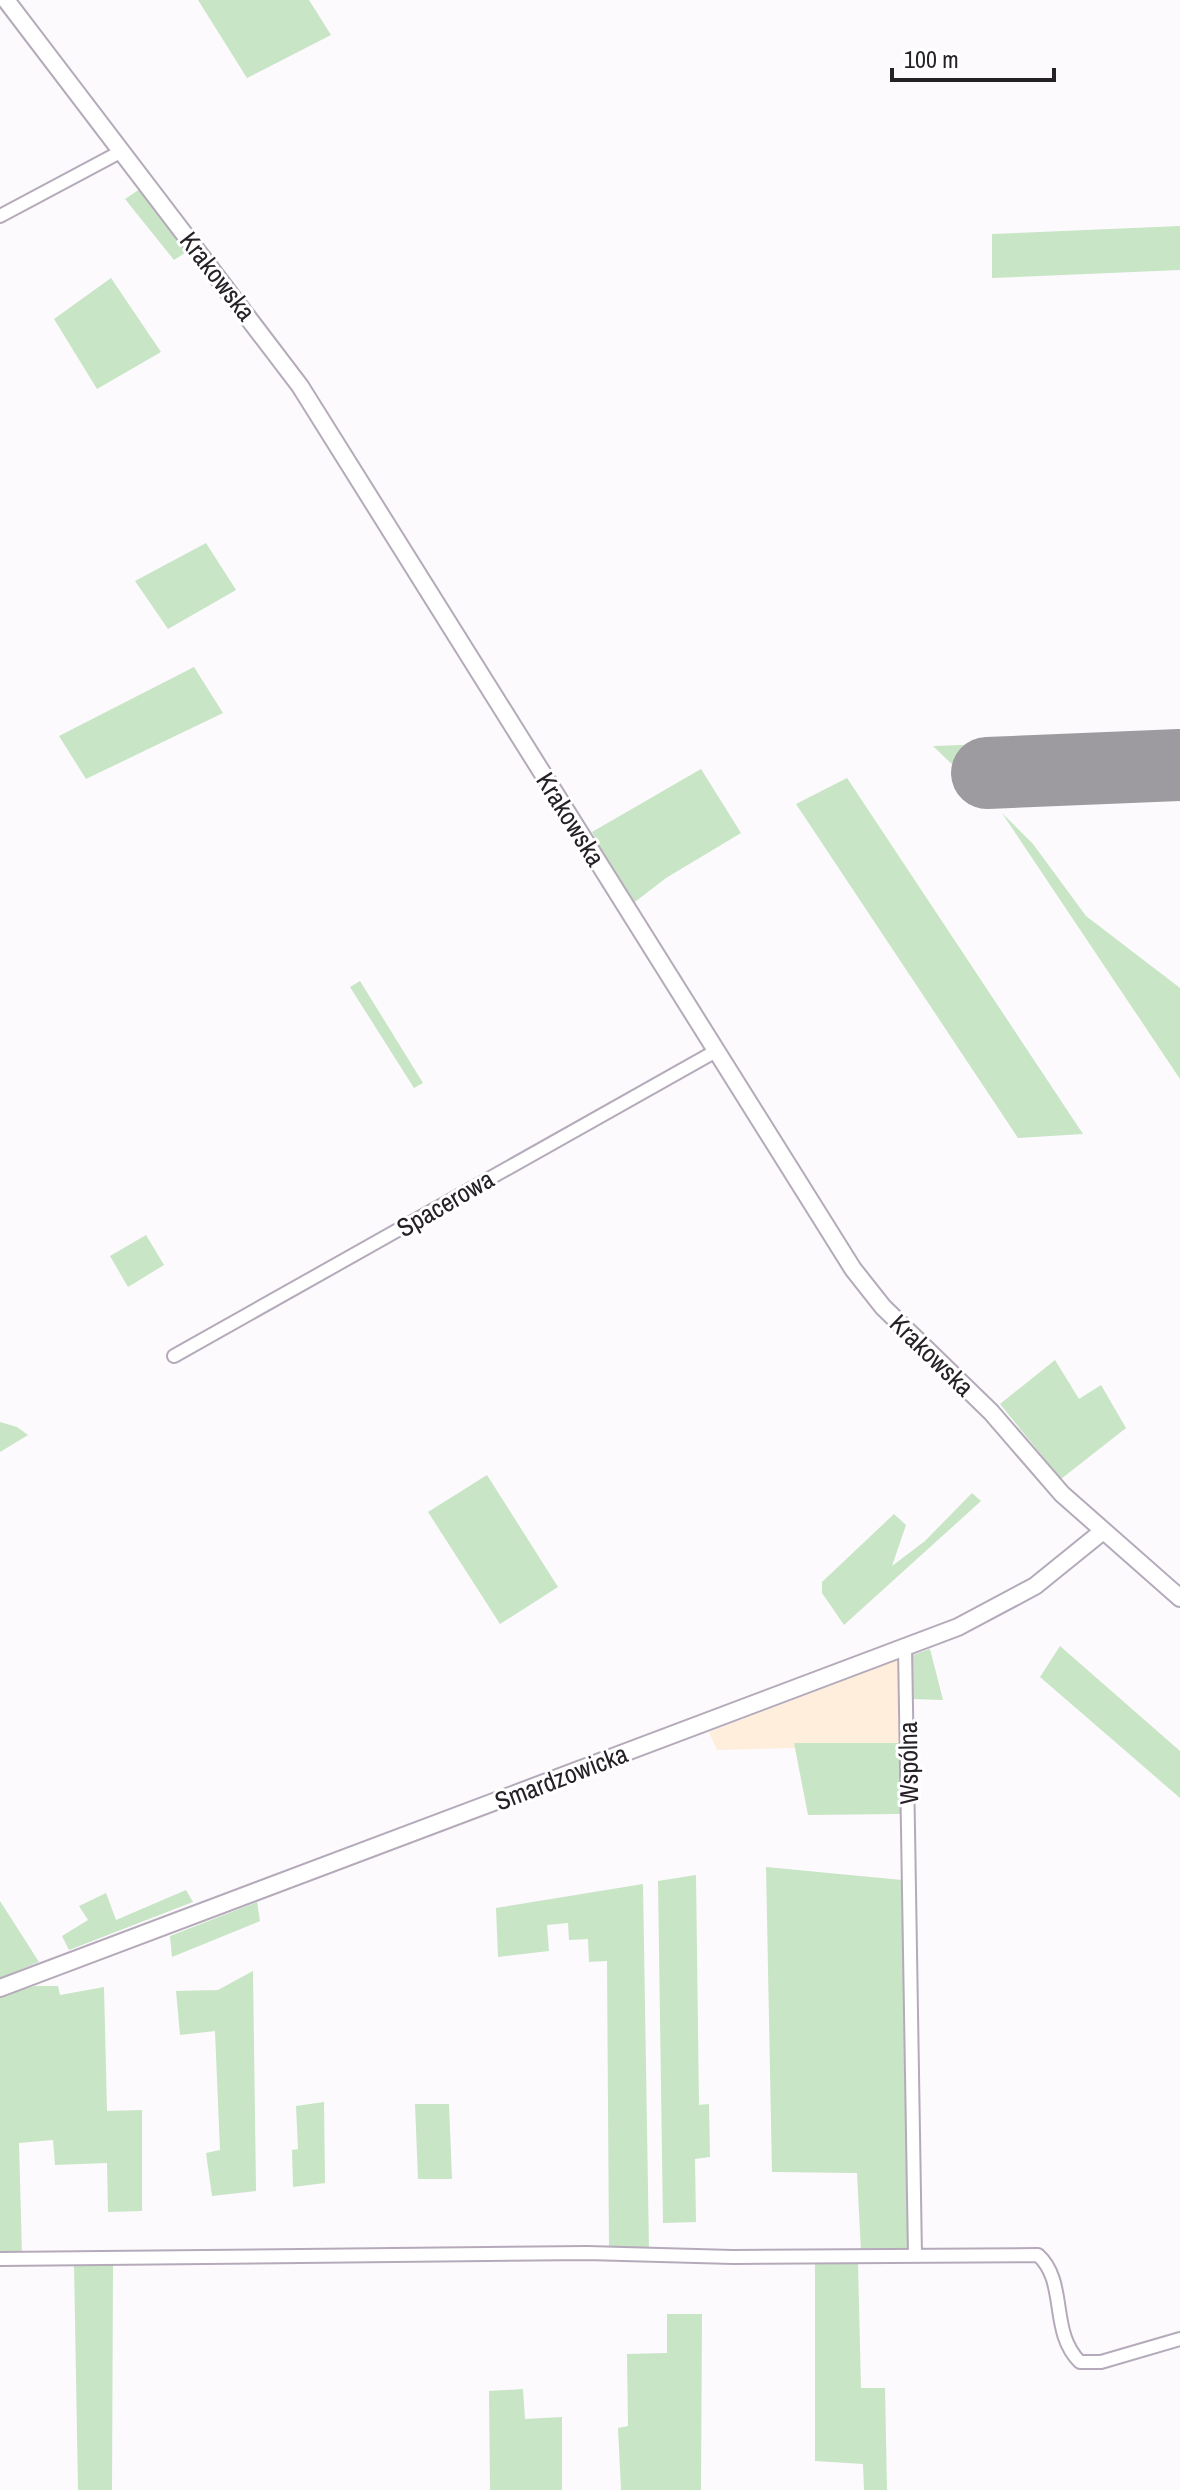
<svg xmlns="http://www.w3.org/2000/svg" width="1180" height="2490" font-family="'Archivo Narrow',sans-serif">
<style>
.industrial{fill:#feeedb}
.green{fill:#c8e5c5}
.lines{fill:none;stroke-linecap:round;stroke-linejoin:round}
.runway{stroke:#9e9ba0;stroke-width:72}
.street-casing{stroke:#b5aaba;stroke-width:16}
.secondary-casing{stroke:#b5aaba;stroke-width:20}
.street{stroke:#fff;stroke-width:12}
.secondary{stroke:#fff;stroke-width:16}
.labels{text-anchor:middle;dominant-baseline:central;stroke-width:6;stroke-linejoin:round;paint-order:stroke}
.street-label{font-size:26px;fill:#252127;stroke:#fff}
</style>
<rect width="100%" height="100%" fill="#fcfafd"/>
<path class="industrial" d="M898,1660L902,1743H795V1748L717,1750L709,1732Z"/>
<path class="green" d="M198,0H309L331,35L247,78Z
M140,189L188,251L174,260L125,199Z
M1180,226V270L992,278V234Z
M111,278L161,352L97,389L54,319Z
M206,543L236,590L168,629L135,581Z
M194,667L223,713L86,779L59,736Z
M1180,737V794L990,801L933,746Z
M701,769L741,833L666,878L631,905L592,832Z
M847,778L1083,1134L1018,1138L796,804Z
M1002,813L1033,844L1086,916L1180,988V1079Z
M360,981L423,1083L414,1088L350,987Z
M146,1235L164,1265L128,1287L110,1256Z
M1055,1360L1079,1399L1101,1385L1126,1428L1061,1479L1000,1404Z
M0,1422L17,1427L28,1435L0,1452Z
M487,1475L558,1587L500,1624L428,1512Z
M972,1493L981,1501L844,1625L822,1593V1582L894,1514L906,1525L892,1566L925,1541Z
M1060,1646L1180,1751V1798L1040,1677Z
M930,1649L943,1700L912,1699L910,1656Z
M794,1743H902L900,1814L808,1815Z
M766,1867L902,1880L911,2250L861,2252L857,2173L772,2172Z
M696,1875L699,2105L709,2104L710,2157L695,2159L696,2222L663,2223L658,1881Z
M643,1884L649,2249H609L607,1961L589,1962L588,1939L569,1940L568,1923L547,1925L549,1951L498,1957L496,1908Z
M186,1890L193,1902L69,1950L62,1936L88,1920L79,1906L106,1893L116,1920Z
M0,1901L39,1962L0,1978Z
M257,1902L260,1921L172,1957L170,1936Z
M253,1971L256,2191L212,2196L206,2153L220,2150L215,2031L180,2035L176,1991L218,1990Z
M35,1986H58L60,1995L104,1987L107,2111L142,2110V2211L108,2212L107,2163L55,2165L53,2140L19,2143L22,2255H0V1996Z
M324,2102L325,2183L293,2187L292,2150L298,2149L296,2106Z
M415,2104H449L452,2179H418Z
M815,2262L858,2263L861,2388H885L887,2490H864L863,2464L815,2461Z
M74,2263L113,2265L112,2490H78Z
M667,2314H702L701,2490H621L618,2428L628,2426L627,2354L667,2353Z
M523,2389L525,2419L562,2417V2490H490L489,2391Z"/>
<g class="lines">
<path class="runway" d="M987,773L1180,765"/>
<g class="street-casing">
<path id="street" d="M0,216L122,151
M174,1356L716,1051
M905,1647L915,2256
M0,2259L587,2253L733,2257L1038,2255C1068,2282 1049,2332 1080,2362H1101L1180,2339"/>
</g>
<g class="secondary-casing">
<path id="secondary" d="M6,0L300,386L853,1269L883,1307L991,1412L1062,1494L1180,1598
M0,1988L958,1627L1035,1586L1103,1531"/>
</g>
<use href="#street" class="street"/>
<use href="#secondary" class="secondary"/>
</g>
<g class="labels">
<g class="street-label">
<text transform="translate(218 276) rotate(52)">Krakowska</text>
<text transform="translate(571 819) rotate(58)">Krakowska</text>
<text transform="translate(445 1203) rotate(-30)">Spacerowa</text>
<text transform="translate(932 1355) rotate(44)">Krakowska</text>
<text transform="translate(908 1763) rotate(-91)">Wspólna</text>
<text transform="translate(561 1777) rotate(-21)">Smardzowicka</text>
</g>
</g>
<path d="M892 68v12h162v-12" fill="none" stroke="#252127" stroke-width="4"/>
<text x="904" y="68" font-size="24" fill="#252127" stroke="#ffffff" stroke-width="6" paint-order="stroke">100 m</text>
</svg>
